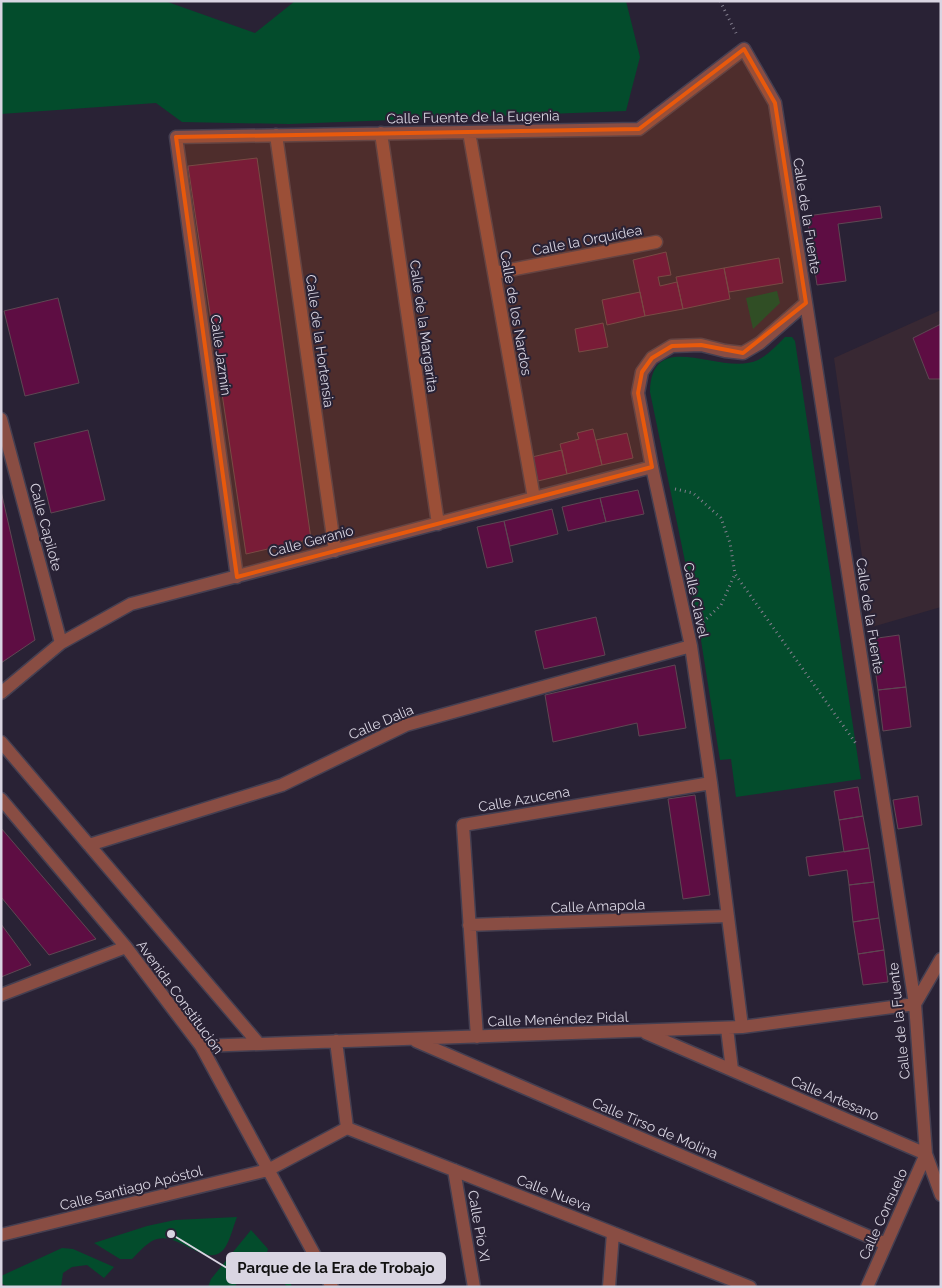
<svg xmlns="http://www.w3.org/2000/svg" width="942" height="1288" font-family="Raleway,sans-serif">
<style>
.industrial{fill:#382833}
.green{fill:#034c2c}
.building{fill:#5e0d43;stroke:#5e4753}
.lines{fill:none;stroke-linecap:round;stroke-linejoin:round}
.minor-casing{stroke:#453f51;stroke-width:15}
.path{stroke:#827d8d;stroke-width:3;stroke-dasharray:1 4;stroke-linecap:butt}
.minor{stroke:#894d43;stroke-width:12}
.marked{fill:#e8590c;fill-opacity:0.2;stroke:#e8590c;stroke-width:4;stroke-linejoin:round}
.labels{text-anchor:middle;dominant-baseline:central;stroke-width:4;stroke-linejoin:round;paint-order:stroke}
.street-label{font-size:14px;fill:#d9d5e2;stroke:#292235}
.leader{fill:none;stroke:#d9d5e2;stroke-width:2}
.callout-dot{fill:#d9d5e2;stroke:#292235;stroke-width:2}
.callout{fill:#d9d5e2;stroke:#d9d5e2;stroke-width:2}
.callout-label{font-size:15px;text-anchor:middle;font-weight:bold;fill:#111}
</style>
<rect width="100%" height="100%" fill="#292235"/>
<path class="industrial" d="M941,310V607L872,627L834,358Z"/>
<path class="green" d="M1,1H165L255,33L295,1H626L640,57L626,111L289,124L182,122L156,103L1,114Z
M777,291L780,303L753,329L746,298Z
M785,337H792L795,341L861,779L736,797L731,759L720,760L700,634L650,392C651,325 721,377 758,360C768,355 777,345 785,337Z
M237,1217C233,1227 229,1246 221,1252C202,1266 175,1228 152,1241C145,1245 138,1253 132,1259H120L94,1243L147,1226L175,1220Z
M251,1230L268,1249L262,1270C250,1270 240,1275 235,1287H208L211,1279Z
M62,1248L73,1249L114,1267L104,1278L87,1265L72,1267L63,1273L61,1287H8L1,1283V1276Z
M277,1261L289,1278L292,1287H287L279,1276L272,1272Z"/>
<path class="building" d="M257,158L311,539L246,554L188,166Z
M880,206L882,218L838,224L846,281L817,285L807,216Z
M666,252L671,275L658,277L660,286L677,282L683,309L645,316L633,260Z
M779,258L783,283L729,292L724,268Z
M724,268L730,299L683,309L676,277Z
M640,292L645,316L607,325L602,300Z
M58,298L79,383L25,396L4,311Z
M603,323L608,347L579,352L575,329Z
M941,324V379H929L913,338Z
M593,429L602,465L567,474L560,444L579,439L577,433Z
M88,430L105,500L51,513L34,443Z
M627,433L633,458L602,465L596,440Z
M562,450L567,474L538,481L532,457Z
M638,490L644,514L606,522L600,498Z
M1,491L35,640L1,663Z
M600,498L606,522L568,531L562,507Z
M552,509L558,534L510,546L504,521Z
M504,521L513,562L487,568L477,527Z
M596,617L605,655L544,669L535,631Z
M899,635L906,687L878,690L871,639Z
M675,665L686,728L639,736L637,723L553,742L545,695Z
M906,687L911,727L883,731L878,690Z
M858,787L863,816L839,820L834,791Z
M695,795L710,895L683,899L668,799Z
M918,796L922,825L898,829L893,800Z
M863,816L869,848L844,852L839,820Z
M1,828L96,939L49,955L1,897Z
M869,848L874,882L849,885L847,870L809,876L806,857Z
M874,882L879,918L853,922L849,885Z
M879,918L884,950L858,954L853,922Z
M1,924L31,965L1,977Z
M884,950L888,982L863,985L858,954Z"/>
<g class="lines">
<g class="minor-casing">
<path id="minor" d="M469,132L534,498
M381,133L438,524
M276,135L335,551
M494,273L656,242
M1,419L61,643
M237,577L176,137L639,129L744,49L775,103L915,1004L926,1154L941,1195
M1,693L61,643L131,604L652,467
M1,742L259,1044
M1,799L126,947L201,1046L332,1287
M89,845L282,785L406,725L691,646
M469,925L728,916
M1,995L126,947
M742,1027L711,783L691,646L652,467L638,393L642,372L652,358L672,346L701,345L725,351L743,353L760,343L806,303
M727,1028L732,1070
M646,1033L926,1154L867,1287
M477,1037L463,825L711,783
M336,1041L347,1128
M416,1041L886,1244
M201,1046L742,1027L915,1004L941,959
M454,1170L474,1287
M1,1235L268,1170L347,1128L750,1287
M609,1287L613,1233"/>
</g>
<path class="path" d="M720,1L737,35
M675,489L693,493L721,518L730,543L735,574L857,745
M703,622L721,605L735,574"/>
<use href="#minor" class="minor"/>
</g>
<path class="marked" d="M744,49L775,103L806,303L743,353L701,345L672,346L652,358L642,372L638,393L652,467L237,577L176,137L639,129Z"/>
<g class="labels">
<g class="street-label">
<text transform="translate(473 117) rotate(-1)">Calle Fuente de la Eugenia</text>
<text transform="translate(807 216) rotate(81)">Calle de la Fuente</text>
<text transform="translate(587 240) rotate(-11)">Calle la Orquídea</text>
<text transform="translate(516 313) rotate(80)">Calle de los Nardos</text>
<text transform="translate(424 326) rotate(82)">Calle de la Margarita</text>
<text transform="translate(320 341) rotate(82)">Calle de la Hortensia</text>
<text transform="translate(221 355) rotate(82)">Calle Jazmín</text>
<text transform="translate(46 527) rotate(75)">Calle Capilote</text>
<text transform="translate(311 541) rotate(-15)">Calle Geranio</text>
<text transform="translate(696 600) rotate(78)">Calle Clavel</text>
<text transform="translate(870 616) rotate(81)">Calle de la Fuente</text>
<text transform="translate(381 722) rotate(-23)">Calle Dalia</text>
<text transform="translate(524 799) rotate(-10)">Calle Azucena</text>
<text transform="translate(598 906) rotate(-2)">Calle Amapola</text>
<text transform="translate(180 997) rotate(54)">Avenida Constitución</text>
<text transform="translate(558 1019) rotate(-2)">Calle Menéndez Pidal</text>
<text transform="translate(899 1021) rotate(-96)">Calle de la Fuente</text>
<text transform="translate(835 1098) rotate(23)">Calle Artesano</text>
<text transform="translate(655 1128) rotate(23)">Calle Tirso de Molina</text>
<text transform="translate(131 1188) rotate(-14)">Calle Santiago Apóstol</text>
<text transform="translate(554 1193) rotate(21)">Calle Nueva</text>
<text transform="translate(883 1214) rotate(-66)">Calle Consuelo</text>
<text transform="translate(479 1226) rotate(80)">Calle Pío XI</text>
</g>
</g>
<path class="leader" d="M171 1234L227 1268"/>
<circle class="callout-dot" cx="171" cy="1234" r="5"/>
<rect class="callout" x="227" y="1253" width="218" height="30" rx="5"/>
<g class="callout-label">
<text x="336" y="1273">Parque de la Era de Trobajo</text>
</g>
<rect width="942" height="1288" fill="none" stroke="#d9d5e2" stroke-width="5"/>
</svg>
